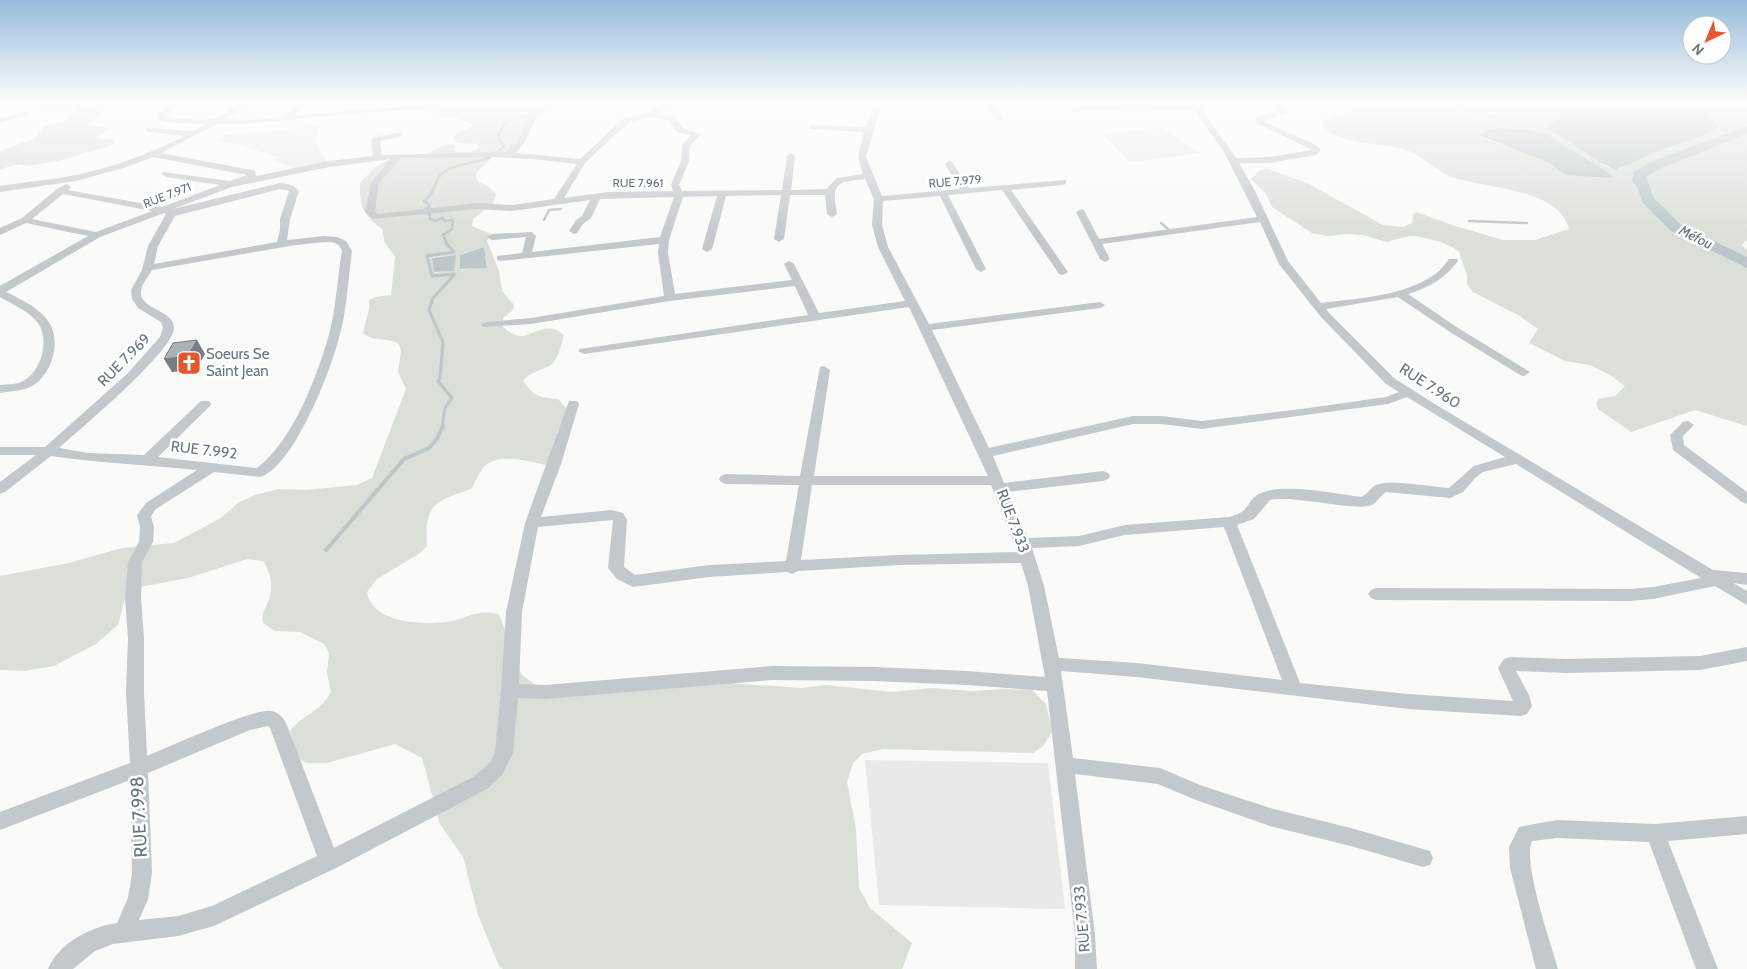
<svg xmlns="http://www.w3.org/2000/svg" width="1747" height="969" font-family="Cabin,sans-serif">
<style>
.built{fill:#e8e9e9}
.green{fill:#dadfd7;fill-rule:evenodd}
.water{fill:#bbc7cb}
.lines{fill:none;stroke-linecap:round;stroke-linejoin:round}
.stream-far2{stroke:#bbc7cb;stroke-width:2.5}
.stream-far1{stroke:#bbc7cb;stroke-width:3}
.stream{stroke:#bbc7cb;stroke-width:4}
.river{fill:#bbc7cb;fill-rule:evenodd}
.minor{fill:#c3c8cc;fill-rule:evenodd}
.shaded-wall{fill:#777d82}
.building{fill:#aab3b9;stroke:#777d82}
.labels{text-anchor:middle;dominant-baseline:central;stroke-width:5;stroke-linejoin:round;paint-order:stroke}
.far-street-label{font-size:12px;fill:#657683;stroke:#fff}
.far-water-label{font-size:14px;font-style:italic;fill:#60757c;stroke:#fff}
.poi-label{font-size:15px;fill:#657683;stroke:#fff;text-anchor:start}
.street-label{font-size:15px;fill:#657683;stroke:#fff}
.near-street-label{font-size:18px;fill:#657683;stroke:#fff}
</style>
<rect width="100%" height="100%" fill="#fafaf8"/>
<path class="built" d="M320,126L315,143L328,164L297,171L289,165L273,161L277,157L236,144L217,141L225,135Z
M1160,127L1200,153L1131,162L1102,134Z
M865,760L1048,763L1065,909L879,905Z"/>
<path class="green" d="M64,102H112L88,125L110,128L96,138L114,140L115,144L62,160L28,166L20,164L0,169V151L34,139L45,126L62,122L75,113V107L42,111L38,110L42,106Z
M453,102H491L498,106L508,102H554C545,112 527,118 530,134L522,145L508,153L495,155L476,173L477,181L489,187L496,194L493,204L473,219L472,226L491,234L487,241L499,271L502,291L514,305L513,310L503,318V327C527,348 532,325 553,329C557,330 561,333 564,335C561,344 559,359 551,365C541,371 530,371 523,381C535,397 538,397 558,399L566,408V414L557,432V444L547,465C528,462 497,451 483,468C478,474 475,483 471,489C435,501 424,504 427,546L420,553L377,579L367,592C372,623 421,625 446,622C457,621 468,615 480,613C486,612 493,613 499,614L521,674L538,687L712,682L801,688L827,685L892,692L932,688L972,691L1005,689L1032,690L1046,704L1052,732L1043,746L1033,753L883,749L862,754L853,763L847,782L856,829L859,888L870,908L912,943L902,969H503L499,966L478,915L463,857L440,824L422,758L395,744L327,763H306L296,757L290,731C304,713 320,713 331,692L327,673L329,653L324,644L300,632L275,631L263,623C261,610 267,608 270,596C273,584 270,571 263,561L247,559L188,578L135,588L125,598L118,625L96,644L54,666L24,671L0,670V576L69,563L122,548L174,543L221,518L238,503L255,495L279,489L306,490L357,485L372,478L406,389L398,372L401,351L399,344C387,337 373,342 363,333L369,309V300L376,297L391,295L395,257L384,241L383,230C364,215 359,208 360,183L374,168L388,160L428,154L441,146L453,144L455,147L454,151C463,153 472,154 479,147L477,144L458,143L453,139L457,132L466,130L473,125L457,118L443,117L436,114L444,105ZM484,247L487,267L461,270V254ZM456,255L454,264L450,271L435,273L433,257Z
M1376,102H1596L1560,117L1547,128L1608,168L1620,169L1631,162L1661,150L1705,135L1718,128C1715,109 1692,105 1676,102H1747V240L1742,245L1747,250V426L1695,410L1631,432L1598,409L1596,403L1599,399L1615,396L1625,386L1610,375L1590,365L1565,361L1529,343L1538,329L1518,315L1473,292L1467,284V275L1459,252L1454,248L1441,242L1417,236H1409L1386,242L1363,235L1347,234L1327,236L1312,233L1272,207L1266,194L1251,179L1261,170L1268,169L1307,183L1383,225L1403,227L1412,223L1413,214L1416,212L1452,225L1503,240H1535L1569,229C1559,187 1484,189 1452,177C1434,170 1422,154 1403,149C1378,142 1342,146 1323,126V121L1334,115L1370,107ZM1500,128L1526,129L1546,134L1611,174L1557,168L1540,159L1480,137L1481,133Z"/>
<path class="water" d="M1596,102C1624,102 1711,92 1718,128L1705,135L1661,150L1615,170L1601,163L1547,128L1560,117Z
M1500,128L1526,129L1546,134L1611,174L1612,178L1566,175L1547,162L1478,135L1492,129Z
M484,247L487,268L460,269V255Z
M456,255L454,271L434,272L432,258Z"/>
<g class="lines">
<path class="stream-far2" d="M544,220L549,210L561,209
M1469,221L1527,223
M1161,223L1170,231
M447,244L443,235L452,229L453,220L445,221L442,218L434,221L430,219V214L422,211L430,206L424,201C426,199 431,195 432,192C437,183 436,176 447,170C469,159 483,167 504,146L498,138C504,117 512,118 531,114L533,102"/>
<path class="stream-far1" d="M446,243L454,252
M442,427L445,408L452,398L438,381L440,378L443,342L429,310L433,298L455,274L432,276L427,256L454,252"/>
<path class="stream" d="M326,550L404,459L429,448L437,439L443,426"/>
<path class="river" d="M1747,126V134L1663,167L1646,177L1654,198L1681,225L1747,257V268L1671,231L1642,202L1638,189L1632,181L1634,172L1653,161Z"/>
<path class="minor" d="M175,102H183L165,116C176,119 206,122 216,118C228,113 236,101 250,102L225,119C241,120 267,121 282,116C294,112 295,101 310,102L294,115L437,104L441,106L437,108L355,113L246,124H217L161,153L252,170L255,171L256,176L329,161L373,156L371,142L373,137L398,133H401V137L380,141L382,155L505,152L518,141L526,120L535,113L539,115C527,129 531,139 515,153L580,159L624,118L647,113L666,102H675L658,114L674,116L683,128L701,134L690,146L689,161L679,185L682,191L782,190L787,156L791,153L795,156L791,190L826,189L837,178L863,174L858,157L864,132L812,129L808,127L812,125L866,127L874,102H882L866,157L882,196L960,189L945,164L949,161L952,162L969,188L1066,180V184L1063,185L1011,190L1068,272L1063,275L1059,274L1002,190L948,195L986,269L981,272L976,269L940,196L883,201L882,225L888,247L929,324L1100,302L1105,305L1100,308L932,330L989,448L1133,416H1161L1202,421L1309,408L1386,397L1399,392L1386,384L1321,317L1279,264L1260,222L1102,244L1110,259L1105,262L1100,259L1076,212L1081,209L1084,210L1099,239L1257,217L1224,152L1194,110L1130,108L1077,111H1074V107L1130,104L1191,106L1188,102H1196L1236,158L1269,157L1312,150L1255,122L1256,117L1279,110L1273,102H1281L1288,111L1287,113L1263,121L1316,145L1321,150L1316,155L1269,163H1239L1254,189L1288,261L1321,303C1360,298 1409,296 1439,271C1443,267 1446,263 1449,259H1457L1458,261C1444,279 1430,287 1408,294L1458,328L1530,372L1524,376L1520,375L1450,332L1398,297L1326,309L1329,313L1394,378L1438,406L1713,570L1747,573V585L1733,583L1747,591V605L1715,586L1653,599L1630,601L1376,600L1371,598L1368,594L1371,590L1376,588L1630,589L1653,587L1701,578L1516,464L1483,472L1475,478L1463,492L1450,498L1386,492C1381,495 1377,502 1372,505C1356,512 1296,495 1270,500L1254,519L1237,525L1300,683L1408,694L1513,701L1498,668L1504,659L1510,657L1566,659L1700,656L1747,647V661L1700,670L1566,673L1516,671L1529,695L1532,706L1527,714L1521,716L1408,709L1137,677L1061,671L1073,758L1160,768L1200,785L1270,808L1351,828L1423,849L1430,851L1433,858L1430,865L1423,867L1351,846L1270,826L1196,800L1158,784L1075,774L1095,935L1097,969H1075V935L1047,691L967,685L874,681L772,680L545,699L518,698L513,753L502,775L487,789L336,868L214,926L178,936L113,944L95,951L73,969H48C59,943 90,927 117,923L128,898L132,873L130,780L0,830V812L130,763L126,692L128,638L125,598L128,562L139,542L140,527L137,515L146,503L197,470C148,465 100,463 51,456L5,492L0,494V482L36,455H0V447H45L127,374L160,337L163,328L161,322L138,308L132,299L131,290L142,270L148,246L166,214L164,213L100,237L6,292C19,298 35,306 45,317C63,336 54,371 34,385C24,391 11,391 0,393V385C7,384 16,385 23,381C41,372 50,340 38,323C30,312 12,304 0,297V286L88,236L26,223L0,235V228L22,218L57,189L66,184L71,187L68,190L162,207L220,185L166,177L162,174L163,172L230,181L247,175L153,157L123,168L76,181L0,192V186C25,182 51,180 76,175C114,167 150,153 185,136L149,132L145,130L146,128L193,131L206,124L174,123L159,120L158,114ZM650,117L668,120L677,132L691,135L682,145L681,161L671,185L673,191L608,192L564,198L585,163L617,133L630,122ZM492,157L533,159L577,164L554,199L512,205L477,203L378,214L375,211L379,183L401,158ZM391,159L371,183L365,212L373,219L477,209L512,211L590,200L582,216L576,220L569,231L574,234L577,233L583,224L591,218L600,199L674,197L660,237L532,252L536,236L532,232L492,234L487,237L492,240L526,237L522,253L497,256V260L501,261L659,244L658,253L664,296L531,318L487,322L483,323L481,325L483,327L531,324L670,301L795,286L808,315L580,349L578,351L584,354L909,307L988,476H814L830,370L824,366L820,367L800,476L726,474L721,476L719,479L721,482L726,484L799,485L786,561L709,565L635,575L624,567L627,520L623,513L611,510L541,517L561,464L579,404L577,401H569L525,523L519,551L506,612L501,691L495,752L490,763L473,777L334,848L286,723C283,717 278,712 271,711C254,708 169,747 147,756L144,692V638L141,598L142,562L153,542L154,527L151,516L156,509L214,472L260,477C293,468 331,370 339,338C347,310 348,279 352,251L346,241L337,237L324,236L287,240L290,219L299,191C293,184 289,184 280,183L173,209L232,187L329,167ZM865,179L874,199L872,225L878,247L905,301L819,313L794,264L789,261L784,264L792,280L675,294L668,253L669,240L683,197L717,196L702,249L707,252L712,249L726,196L781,195L774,239L779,242L784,239L790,195H825L827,214L832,217L837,214C832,184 834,182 865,179ZM280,189L289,191L280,219V230L277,242L154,264L158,246L175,216ZM63,194L152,211L96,232L32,219ZM324,242C333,242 339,242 342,251C337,279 336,311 328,338C315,381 293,440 257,468L158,457L209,407L211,404L209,401H201L144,455L88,453L59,448C79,430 174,351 174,328C174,308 134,310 142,287C144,281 149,276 152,270L289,246ZM1407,397L1505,457L1474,466L1449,488C1432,487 1390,479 1376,485C1370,488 1367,495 1361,497C1337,494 1280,482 1259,494C1245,502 1252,511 1229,517L1125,525L1079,536L1028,538L1008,492L1103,481L1108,479L1110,476L1108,473L1103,471L1004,483L993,456L1133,424H1161L1202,429L1388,404ZM812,485H991L1018,552L899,555L801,560ZM613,520L608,568L617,579L633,587L709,577L787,572L792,574L798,571L899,565L1021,563L1028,586L1045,677L967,671L874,667L772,666L545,685L519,684L522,612L538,527ZM1224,527L1282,680L1137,663L1059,658L1044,586L1032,548L1079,546L1125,535ZM268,726L270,728L317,856L212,906L178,916L139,920L148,899L152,873L148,773L250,730Z
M985,102H993L1004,118L1003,120H997Z
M1446,102H1457L1514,122L1507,124Z
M25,112L29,114L28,116L0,122V118Z
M1688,421L1694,425L1683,436L1684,445L1747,492V504L1742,502L1673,450L1670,435L1683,422Z
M1747,816V834L1668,841L1718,969H1696L1649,842L1557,838L1532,841C1522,862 1551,943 1558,969H1536L1510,868L1509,847L1519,827L1557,820L1655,824Z"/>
</g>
<path class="shaded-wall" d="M197,340L205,354L196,370L172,372L164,359Z"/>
<path class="building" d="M197,340L188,356L164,359L173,343Z"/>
<linearGradient id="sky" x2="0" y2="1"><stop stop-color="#96bcdc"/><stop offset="0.43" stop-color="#fdfdfc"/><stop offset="1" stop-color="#fdfdfc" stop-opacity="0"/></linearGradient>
<rect width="1747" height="237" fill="url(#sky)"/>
<defs>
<g id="church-square" transform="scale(1.25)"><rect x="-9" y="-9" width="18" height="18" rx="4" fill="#e4572e" stroke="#fff"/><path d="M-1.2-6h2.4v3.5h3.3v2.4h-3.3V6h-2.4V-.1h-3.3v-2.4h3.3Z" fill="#fff"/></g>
</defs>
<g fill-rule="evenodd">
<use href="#church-square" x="189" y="363"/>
</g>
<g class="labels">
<g class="far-street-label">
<text transform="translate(955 181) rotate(-5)">RUE 7.979</text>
<text x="638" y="182">RUE 7.961</text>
<text transform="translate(167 195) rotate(-21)">RUE 7.971</text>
</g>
<g class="far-water-label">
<text transform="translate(1696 237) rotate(27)">Méfou</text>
</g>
<g class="poi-label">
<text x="206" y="354">Soeurs Se<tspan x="206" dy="17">Saint Jean</tspan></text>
</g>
<g class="street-label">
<text transform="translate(124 360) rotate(-45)">RUE 7.969</text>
<text transform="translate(1430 386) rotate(33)">RUE 7.960</text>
<text transform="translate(204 450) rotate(7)">RUE 7.992</text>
<text transform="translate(1013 521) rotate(69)">RUE 7.933</text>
<text transform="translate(1082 919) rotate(-95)">RUE 7.933</text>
</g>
<g class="near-street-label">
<text transform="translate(139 817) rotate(-93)">RUE 7.998</text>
</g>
</g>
<g transform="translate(1707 40) rotate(224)"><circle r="24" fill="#ffffff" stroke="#c1c8cd"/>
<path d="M0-4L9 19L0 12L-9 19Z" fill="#e4572e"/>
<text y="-8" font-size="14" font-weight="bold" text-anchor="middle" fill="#657683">N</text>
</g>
</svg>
